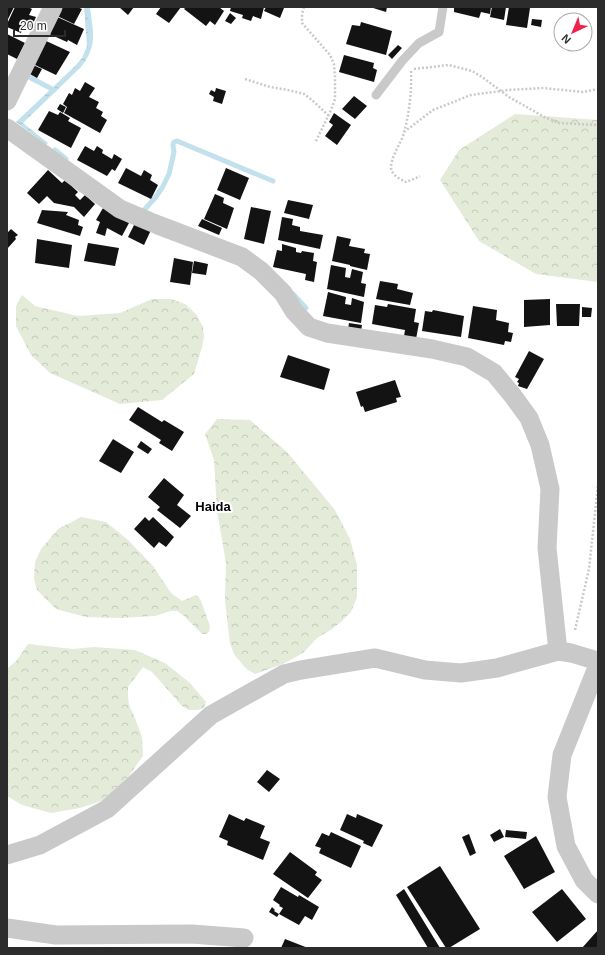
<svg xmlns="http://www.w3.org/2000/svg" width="605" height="955" font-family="Arial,sans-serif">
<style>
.forest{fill:url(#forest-crowns)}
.water{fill:url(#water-ripples)}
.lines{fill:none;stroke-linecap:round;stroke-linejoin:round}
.stream{stroke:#c2e1ec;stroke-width:5}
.building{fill:#131313}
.path{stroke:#c9c9c9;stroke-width:2.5;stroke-dasharray:2 2;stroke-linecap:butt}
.lane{stroke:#c9c9c9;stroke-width:9}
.street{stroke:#c9c9c9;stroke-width:19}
.labels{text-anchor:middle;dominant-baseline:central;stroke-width:4;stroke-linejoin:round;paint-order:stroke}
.quarter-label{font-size:13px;font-weight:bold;fill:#000;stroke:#fff}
</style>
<defs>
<pattern id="forest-crowns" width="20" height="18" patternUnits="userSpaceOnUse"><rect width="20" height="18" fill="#e4ebd8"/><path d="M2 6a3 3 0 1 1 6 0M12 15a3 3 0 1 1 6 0" fill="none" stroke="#c4caba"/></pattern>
<pattern id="water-ripples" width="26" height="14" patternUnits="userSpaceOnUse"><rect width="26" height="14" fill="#c2e1ec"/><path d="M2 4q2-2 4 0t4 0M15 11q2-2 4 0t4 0" fill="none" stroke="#a7c1cb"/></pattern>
</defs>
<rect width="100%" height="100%" fill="#fff"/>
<path class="forest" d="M515,114L598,120V282L536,274L479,241L440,180L459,150Z
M22,295L35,306L78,316L120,313L152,299H171L185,304L196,314L203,327L204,337L202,347L194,374L162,400L120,404L50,373L31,355L16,326V306Z
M217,419L250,420L287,452L335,510L350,539L357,565V597L351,612L342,621L332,629L317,638L303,653L283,664L255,674L248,670L243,665L234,654L230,643L225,601L226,563L217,511L214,460L205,434Z
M81,517L106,522L128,540L153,566L171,593L182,601L196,595L198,596L201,601L210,626L209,632L206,634H202L183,615L177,611H171L155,616L119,618L86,617L56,609L37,590L34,579L35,562L41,549L58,529Z
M28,644L73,649L94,647L135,650L165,663L190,683L206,702L204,708L198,710H189L182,706L152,672L143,667L128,687V696L129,705L135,718L142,737L143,756L128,777L104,800L80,808L51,813L22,805L7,796V669L17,660Z"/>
<path class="water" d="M84,7H90C93,32 98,46 81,67L23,123L48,143L46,145L16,122L74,67L82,58L87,46Z"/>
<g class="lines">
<path class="stream" d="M27,76L54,90
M55,150L66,159
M145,209L155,198L162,188L169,174L174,152L173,145L174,142L177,141L273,181
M293,294L306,308"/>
</g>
<path class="building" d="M7,7H14L7,21Z
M15,7H28L32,9L29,15L36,17L30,30L23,27L21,33L7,27V24Z
M59,7H77L82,9L74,24L55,15Z
M119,7H134L128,15Z
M161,7H181L169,23L156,14Z
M186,7H219L224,11L215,25L210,21L206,26L184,9Z
M231,7H264L261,19L253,16L251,21L242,18L243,15L230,11Z
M266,7H281L284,8L280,18L264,11Z
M370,7H387L386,12Z
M454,7H491L490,14L481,12L479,18L454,12Z
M492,7H506L504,20L490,17Z
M509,7L530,8L527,28L506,25Z
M230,13L236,18L231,24L225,21Z
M55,16L84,29L77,45L68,40L67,42L47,33Z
M532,19L542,20L541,27L531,25Z
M361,22L392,31L386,55L346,44L352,25L360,26Z
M7,34L25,43L17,59L7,54Z
M44,40L70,52L56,75L33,64Z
M398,45L402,48L392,59L388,55Z
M344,55L374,63L373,68L377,70L374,82L339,72Z
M33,65L42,69L37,78L28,73Z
M85,82L95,88L89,97L99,102L96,108L103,112L101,116L107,120L100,133L64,113L67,107L63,104L69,93L72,95L75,88L80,91Z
M216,88L226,91L222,104L213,101L214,97L209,94L211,90L215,92Z
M354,96L367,106L355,119L342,109Z
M60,104L66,107L63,113L57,109Z
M49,111L58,115L60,112L70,118L68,121L81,128L71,148L38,130Z
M334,113L351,125L337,145L325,136L333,125L329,122Z
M85,146L94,151L97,146L103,150L102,153L112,159L114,154L122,159L115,171L112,169L107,176L77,160Z
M126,168L141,176L144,170L152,175L150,180L158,185L151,199L118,183Z
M226,168L249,178L240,200L217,190Z
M48,170L62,183L65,180L78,192L75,195L80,200L85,195L95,204L84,217L74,207L54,203L47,196L39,204L27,193Z
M215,194L224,198L223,203L234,208L227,229L204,219Z
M288,200L313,205L309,219L284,213Z
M251,207L271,211L264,244L244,239Z
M103,208L129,223L122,236L107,228L105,236L96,233L100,222L96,220Z
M42,210L68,212L66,215L79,220L78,225L83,227L80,236L37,223Z
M282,217L293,219L292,225L300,227V231L323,235L320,249L278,240Z
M202,219L222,228L219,235L198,226Z
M135,223L151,230L144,245L128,237Z
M11,229L18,235L15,237L16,239L7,249V231L8,232Z
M337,236L351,239L349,246L365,249L364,253L370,254L367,270L350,266V265L332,261Z
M37,239L72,245L69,268L35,263Z
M88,243L119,248L115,266L84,261Z
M282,244L296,248V252L301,253L302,251L314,253L313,261L317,262L314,282L305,280L306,274L273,267L277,250L282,251Z
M174,258L193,262L190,285L170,282Z
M194,261L208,264L206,275L192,273Z
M331,265L346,268L345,277L350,278L352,269L363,272L361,283L366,284L364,297L327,289Z
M380,281L398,284L397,289L413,293L410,305L376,299Z
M328,292L346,297L345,304L351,305L352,298L364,302L361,323L323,316Z
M550,299V325L524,327V300Z
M388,304L416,309L414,322L419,323L416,339L404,336L405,330L372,324L375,305L387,307Z
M556,304H580L579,326H557Z
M473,306L497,310L496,320L509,323L508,332L513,333L511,342L505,341L504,345L468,338Z
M582,307L592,308L591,317H582Z
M433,310L464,316L461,337L422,331L425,311L432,312Z
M349,323L362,325L361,331L348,329Z
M529,351L544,359L527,389L518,386L519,383L517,382L519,379L515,377Z
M288,355L330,369L324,390L280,377Z
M395,380L401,397L396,398L397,402L365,412L363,406L361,407L356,392Z
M138,407L162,422L164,420L184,432L172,451L159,443L161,440L129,420Z
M113,439L134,452L121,473L99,461Z
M141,441L152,449L148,454L137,447Z
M164,478L184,495L177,505L191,516L180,528L157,510L160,507L148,497Z
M145,517L149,521L153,517L174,537L166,547L159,542L154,548L134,529Z
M267,770L280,779L269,792L257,782Z
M229,814L244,821L246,818L265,826L260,838L270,842L263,860L227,845L228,841L219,837Z
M347,814L356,818L357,814L383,825L372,847L363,843L364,841L340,830Z
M500,829L504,837L494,842L490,835Z
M506,830L527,832L526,839L505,837Z
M331,832L361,846L351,868L319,853L321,848L315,846L322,833L329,836Z
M469,834L476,853L470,856L462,837Z
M536,836L555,872L524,889L504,856Z
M290,852L317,872L315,875L322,880L308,898L273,874Z
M440,866L480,929L449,948H446L407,887Z
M281,887L298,897L299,895L319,907L312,920L305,916L299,925L279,914L283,908L279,906L280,905L273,900Z
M404,889L440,948H428L396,895Z
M562,889L586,919L557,942L532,912Z
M272,907L275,910L274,911L279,914L277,917L269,912Z
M598,930V948H582Z
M285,939L308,948H281Z"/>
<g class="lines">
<path class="path" d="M304,7L302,14V23L330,55L334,64L335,77V99L331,110L315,143
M414,69L449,65L472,71L482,77L509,97L546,118L550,119L558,123L597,125
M411,71C412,91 409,114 404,133C401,143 391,157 391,167C391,175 400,179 406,182L416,178L420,176
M245,79L270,87L288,90L304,94L312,100L329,116
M404,132L433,110L471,95L508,90L543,88L583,92L598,89
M575,630L589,569L598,485"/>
<path class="lane" d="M376,95L402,61L419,43L439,32L443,7"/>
<path class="street" d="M7,101L53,7
M7,128L120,209L158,225L242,257L261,271L283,293L294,311L309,327L327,333L432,349L467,357L494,373L513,396L529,418L540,445L550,489L547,548L558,651
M598,665L562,755L557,797L566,846L584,880L598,894
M7,855L40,845L107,809L211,715L284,674L301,670L375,658L425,670L461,673L497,668L558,651L571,653L598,661
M7,928L56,935L192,934L244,938"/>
</g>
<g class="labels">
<g class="quarter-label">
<text x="213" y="506">Haida</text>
</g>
</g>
<rect width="605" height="955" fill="none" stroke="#2c2c2c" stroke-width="16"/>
<g transform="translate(573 32) rotate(224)"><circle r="19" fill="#ffffff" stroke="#ababab"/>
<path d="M0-3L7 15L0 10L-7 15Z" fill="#ed234c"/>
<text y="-6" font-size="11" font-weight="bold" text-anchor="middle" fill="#2c2c2c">N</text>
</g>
<path d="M14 30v6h51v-6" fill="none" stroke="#2c2c2c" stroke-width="2"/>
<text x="20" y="30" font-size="12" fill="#2c2c2c" stroke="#ffffff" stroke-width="3" paint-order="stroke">20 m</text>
</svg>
